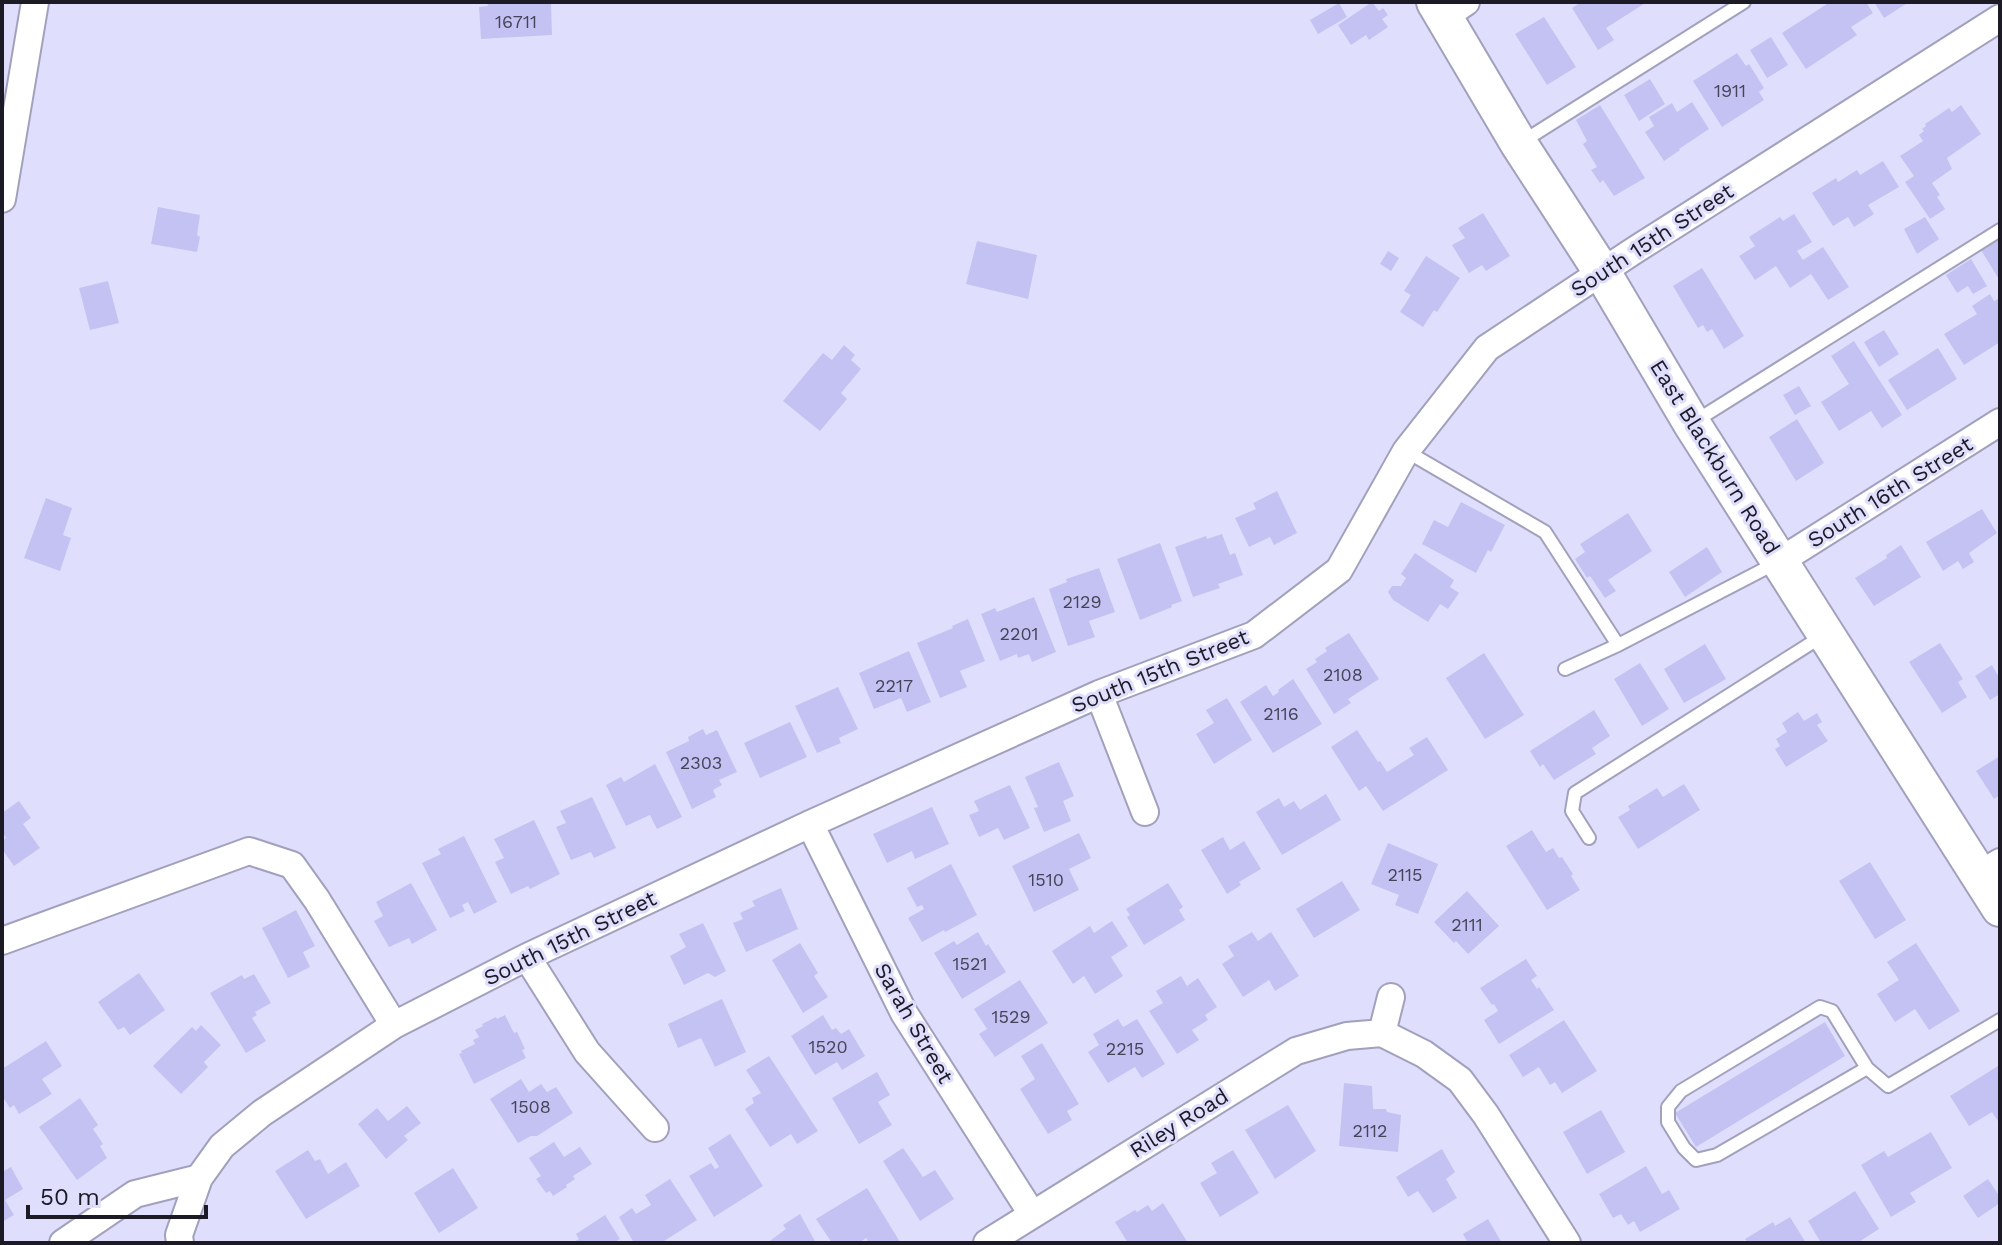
<svg xmlns="http://www.w3.org/2000/svg" width="2002" height="1245" font-family="'Work Sans',sans-serif">
<style>
.building{fill:#c4c2f2}
.lines{fill:none;stroke-linecap:round;stroke-linejoin:round}
.lane-casing{stroke:#a1a1bd;stroke-width:16}
.street-casing{stroke:#a1a1bd;stroke-width:30}
.secondary-casing{stroke:#a1a1bd;stroke-width:40}
.lane{stroke:#fff;stroke-width:12}
.street{stroke:#fff;stroke-width:26}
.secondary{stroke:#fff;stroke-width:36}
.labels{text-anchor:middle;dominant-baseline:central;stroke-width:6;stroke-linejoin:round;paint-order:stroke}
.number-label{font-size:18px;fill:#454458}
.street-label{font-size:22px;fill:#1b1a25;stroke:#dfdffd}
</style>
<rect width="100%" height="100%" fill="#dfdffd"/>
<path class="building" d="M487,2H551L552,35L481,39L479,7L488,6Z
M1372,2L1379,11L1383,8L1388,15L1382,19L1388,27L1369,40L1366,35L1351,45L1338,25Z
M1581,2H1647L1606,28L1614,40L1598,50L1572,8Z
M1830,2H1866L1873,13L1851,27L1857,35L1806,69L1782,33Z
M1874,2H1909L1884,18Z
M1339,3L1347,17L1318,34L1310,20Z
M1544,17L1576,67L1547,85L1515,34Z
M1771,37L1788,65L1767,78L1750,50Z
M1737,53L1746,66L1749,64L1764,88L1759,92L1764,100L1722,127L1693,81Z
M1650,79L1665,104L1639,121L1624,95Z
M1692,102L1709,129L1679,149L1680,150L1664,161L1645,132L1654,126L1649,117L1672,103L1677,112Z
M1600,105L1645,178L1614,196L1603,180L1600,183L1591,170L1597,167L1583,144L1587,141L1576,120Z
M1961,105L1981,134L1947,158L1952,169L1932,183L1940,195L1937,197L1945,209L1930,219L1905,182L1914,176L1900,156L1923,141L1919,135L1924,131L1922,129L1926,126L1925,124L1949,108L1952,112Z
M1883,161L1899,187L1868,205L1874,214L1854,227L1848,217L1833,226L1812,193L1836,178L1838,182L1857,170L1860,175Z
M158,207L200,215L197,235L200,237L197,252L151,244Z
M1483,213L1510,256L1486,271L1482,265L1469,273L1452,245L1465,238L1458,228Z
M1794,214L1812,242L1797,251L1803,260L1823,247L1849,287L1828,300L1811,274L1790,288L1776,266L1755,280L1739,256L1755,246L1749,237L1780,217L1783,221Z
M1925,217L1939,239L1917,254L1904,229Z
M2000,238V281L1981,250Z
M977,241L1037,255L1028,299L966,284Z
M1388,251L1399,258L1391,271L1380,264Z
M1426,256L1460,278L1437,312L1434,310L1423,327L1400,312L1411,295L1404,291Z
M1971,259L1987,286L1973,294L1968,286L1957,293L1946,275Z
M1702,268L1744,336L1724,349L1712,329L1707,332L1703,325L1698,328L1673,286Z
M108,281L119,323L90,330L79,288Z
M1990,294L1994,301L2000,298V342L1964,365L1944,334L1977,314L1972,306Z
M1884,330L1899,354L1879,367L1864,342Z
M1854,341L1902,415L1882,428L1871,411L1839,431L1821,402L1849,384L1831,356Z
M844,345L855,355L851,360L861,369L841,393L847,399L820,431L783,401L823,353L832,360Z
M1938,348L1957,379L1907,410L1888,380Z
M1799,386L1811,406L1795,415L1783,395Z
M1797,419L1824,463L1796,481L1769,437Z
M1277,491L1297,533L1274,545L1270,537L1249,547L1235,518L1256,509L1253,503Z
M46,498L72,508L63,535L71,538L60,571L24,558Z
M1461,502L1505,525L1491,552L1488,550L1476,573L1422,544L1434,520L1448,527Z
M1982,509L1997,533L1969,553L1974,562L1963,569L1958,561L1943,571L1926,542Z
M1628,513L1652,551L1608,580L1616,591L1605,598L1590,576L1587,578L1575,559L1585,552L1580,544Z
M1222,534L1230,555L1235,553L1243,575L1218,584L1220,588L1193,597L1175,547L1206,536L1207,539Z
M1160,543L1182,601L1171,605L1172,607L1140,620L1117,559Z
M1901,545L1921,577L1874,606L1855,578L1887,558L1886,555Z
M1707,547L1722,572L1685,597L1669,572Z
M1415,553L1454,580L1450,587L1459,593L1448,609L1440,604L1428,622L1393,600L1388,592L1392,586H1401L1406,578L1401,574Z
M1099,568L1115,612L1089,621L1095,637L1068,646L1049,589L1067,582L1066,579Z
M1034,597L1056,652L1032,662L1029,654L1018,658L1017,654L1000,661L981,614L995,608L997,612Z
M968,619L985,661L960,671L967,687L940,698L917,643L953,628L952,626Z
M1349,633L1379,679L1348,699L1351,703L1334,714L1306,669L1317,662L1315,659L1327,651L1325,648Z
M1940,643L1963,679L1958,682L1967,697L1942,713L1909,662Z
M1705,644L1726,679L1684,703L1664,669Z
M909,651L931,702L907,712L901,698L874,709L859,673Z
M1484,653L1524,715L1485,739L1446,678Z
M1640,663L1669,709L1642,726L1614,679Z
M1992,665L2000,679V694L1990,700L1975,676Z
M1293,679L1322,724L1273,753L1240,702L1266,685L1273,696L1279,692L1278,690Z
M838,687L858,729L839,738L841,743L817,753L795,706Z
M1227,698L1252,740L1214,764L1196,734L1214,723L1206,710Z
M1594,710L1610,736L1592,748L1596,754L1554,780L1543,764L1540,767L1530,751Z
M1798,712L1804,721L1817,713L1822,722L1817,725L1828,741L1786,767L1775,749L1780,746L1776,739L1787,732L1782,723Z
M790,722L807,757L760,778L744,743Z
M703,729L706,735L717,730L737,772L719,780L722,785L713,790L716,797L692,809L666,752L689,741L688,737Z
M1357,730L1378,762L1380,761L1387,772L1414,755L1409,748L1427,737L1448,770L1383,811L1366,786L1359,791L1331,747Z
M2000,756V795L1994,799L1976,771Z
M1059,762L1074,796L1063,801L1071,821L1044,832L1034,808L1038,807L1025,777Z
M655,764L682,817L657,829L650,815L626,826L606,785L621,777L624,782Z
M1684,784L1700,810L1638,849L1618,817L1630,810L1628,806L1657,788L1663,797Z
M1010,785L1030,828L1004,840L998,828L979,837L969,815L979,811L974,801Z
M1326,794L1341,820L1282,855L1256,812L1279,798L1284,807L1294,801L1300,810Z
M592,797L616,848L594,858L591,852L571,860L556,827L566,823L560,811Z
M19,801L31,818L23,824L40,848L14,866L2,849V841L6,838L2,832V813Z
M932,807L949,844L915,859L912,851L887,863L873,834Z
M534,820L560,874L530,889L528,886L511,894L495,862L504,858L494,839Z
M1532,830L1546,852L1553,848L1559,858L1562,857L1573,874L1571,876L1580,890L1547,910L1506,846Z
M1079,833L1091,858L1069,869L1079,890L1034,912L1012,866Z
M464,836L497,902L474,914L468,902L462,905L465,911L450,918L422,863L441,854L438,849Z
M1223,837L1230,850L1244,841L1261,869L1239,882L1241,885L1227,894L1201,850Z
M1388,843L1438,864L1418,914L1395,905L1399,895L1371,884Z
M1870,862L1906,920L1875,939L1839,881Z
M951,864L977,915L945,932L944,930L922,942L908,918L924,909L922,905L917,907L907,888Z
M1342,881L1360,910L1314,938L1296,909Z
M411,883L437,930L412,944L409,938L389,947L374,921L383,916L376,902Z
M1168,883L1183,907L1179,910L1185,920L1144,945L1127,917L1130,915L1126,909Z
M781,888L798,929L746,952L733,923L743,919L740,913L755,906L752,901Z
M1467,891L1499,926L1468,954L1456,941L1454,943L1434,922Z
M296,910L315,946L303,952L310,967L288,978L262,928Z
M1112,921L1128,946L1111,957L1123,976L1095,994L1084,976L1073,984L1052,951L1090,926L1094,933Z
M703,923L726,971L715,977L708,973L684,985L670,956L686,947L679,934Z
M978,932L986,946L988,944L1006,972L962,999L934,953L954,941L957,945Z
M1252,932L1258,941L1271,932L1299,976L1275,991L1269,980L1243,997L1222,964L1234,956L1228,946Z
M800,943L818,973L814,976L828,997L803,1013L772,960Z
M1916,943L1960,1011L1929,1030L1915,1009L1895,1022L1877,994L1899,980L1887,962Z
M1526,959L1537,976L1531,980L1537,989L1539,987L1554,1010L1499,1044L1484,1020L1498,1011L1494,1004L1492,1005L1480,988Z
M139,973L165,1010L130,1035L124,1027L118,1030L98,1002Z
M254,974L271,1003L255,1012L257,1015L252,1018L266,1041L246,1053L210,993L242,975L244,979Z
M1181,976L1187,986L1198,978L1217,1007L1205,1015L1208,1020L1192,1030L1199,1040L1177,1054L1149,1011L1163,1003L1156,991Z
M1020,980L1048,1023L995,1057L979,1034L987,1029L974,1009Z
M722,999L746,1052L715,1067L701,1038L678,1048L668,1024Z
M505,1015L514,1033L517,1032L525,1049L522,1050L526,1058L474,1084L459,1054L462,1053L461,1051L475,1044L473,1040L479,1037L475,1030L483,1026L482,1024L496,1017L497,1019Z
M823,1015L832,1030L836,1028L841,1034L849,1029L865,1056L842,1070L837,1062L815,1075L791,1036Z
M1118,1019L1123,1027L1137,1019L1165,1064L1142,1078L1135,1067L1108,1083L1088,1052L1099,1045L1093,1034Z
M1564,1020L1597,1071L1562,1093L1555,1082L1550,1085L1539,1067L1523,1077L1509,1055Z
M1825,1022L1845,1056L1696,1147L1675,1113Z
M201,1025L221,1045L204,1062L208,1067L181,1094L153,1066L192,1027L196,1031Z
M46,1041L62,1066L42,1079L52,1094L19,1114L14,1105L10,1108L2,1096V1069Z
M1042,1043L1079,1104L1067,1111L1072,1120L1048,1134L1020,1089L1035,1079L1021,1056Z
M769,1056L818,1131L797,1144L791,1134L770,1147L745,1109L754,1103L752,1098L761,1093L746,1070Z
M1998,1066L2000,1068V1124L1992,1112L1969,1126L1950,1096Z
M877,1072L890,1095L878,1102L892,1125L859,1144L832,1098Z
M521,1079L529,1092L541,1084L547,1092L556,1087L573,1113L537,1136H531L518,1143L490,1099Z
M1344,1083L1372,1086L1373,1109H1386L1387,1112L1401,1115L1398,1152L1339,1146Z
M80,1098L98,1125L93,1129L103,1144L100,1146L107,1158L77,1180L39,1127Z
M1288,1105L1316,1151L1275,1179L1245,1130Z
M407,1106L421,1123L404,1136L408,1140L386,1159L358,1124L377,1108L388,1121Z
M1601,1110L1625,1152L1587,1174L1563,1132Z
M1931,1132L1952,1168L1910,1193L1916,1202L1891,1217L1861,1165L1884,1151L1888,1157Z
M730,1134L763,1186L714,1217L689,1176L711,1163L715,1169L719,1167L708,1148Z
M554,1142L564,1157L580,1147L592,1164L573,1176L575,1179L566,1185L567,1187L553,1196L550,1191L546,1193L536,1179L541,1176L529,1158Z
M903,1148L923,1177L935,1170L954,1199L920,1221L883,1161Z
M1442,1149L1455,1172L1446,1179L1457,1198L1433,1213L1418,1191L1408,1197L1396,1177Z
M308,1150L315,1161L320,1159L328,1174L346,1162L360,1186L306,1219L275,1171Z
M1233,1150L1259,1193L1220,1217L1200,1183L1217,1173L1211,1163Z
M1646,1166L1662,1194L1669,1190L1680,1209L1640,1232L1634,1221L1628,1225L1621,1214L1613,1218L1599,1194Z
M11,1167L23,1189L5,1200L14,1215L2,1222V1172Z
M453,1168L478,1208L439,1233L414,1193Z
M670,1179L697,1220L661,1243H634L619,1217L632,1208L636,1214L651,1205L645,1195Z
M1988,1179L2000,1197V1203L1978,1218L1963,1196Z
M867,1188L900,1242L869,1243L866,1238L859,1243H832L816,1219Z
M1855,1191L1879,1229L1857,1243H1821L1808,1221Z
M1163,1203L1188,1243H1128L1115,1222L1135,1210L1137,1212L1148,1205L1152,1211Z
M800,1214L816,1243H767L786,1229L783,1225Z
M605,1215L620,1239L613,1243H572L579,1239L576,1234Z
M1790,1217L1806,1243H1748L1745,1239L1773,1222L1775,1226Z
M1488,1219L1502,1243H1468L1463,1234Z"/>
<g class="lines">
<g class="lane-casing">
<path id="lane" d="M1522,142L1744,2
M1694,422L2000,230
M1406,451L1545,532L1618,645
M1565,669L1618,645L1776,563
M1589,838L1572,811L1575,793L1824,635
M1867,1068L1717,1155L1696,1160L1684,1148L1668,1122V1107L1681,1091L1820,1007L1832,1011L1867,1068L1888,1086L2000,1020"/>
</g>
<g class="street-casing">
<path id="street" d="M1444,17L1466,2
M2,199L35,2
M1780,561L2000,422
M1099,694L1145,812
M810,824L904,1013L1032,1214
M1979,875L2000,862
M2,941L249,851L292,865L317,900L394,1025
M527,957L587,1052L655,1128
M1382,1033L1391,997
M63,1243L135,1194L199,1178
M180,1243L179,1235L199,1178L222,1146L262,1113L394,1025L527,957L810,824L1099,694L1254,635L1339,570L1406,451L1487,348L1635,250L2000,18
M987,1243L1296,1051L1347,1036L1382,1033L1424,1054L1460,1080L1486,1115L1567,1243"/>
</g>
<g class="secondary-casing">
<path id="secondary" d="M1435,2L1519,144L1602,272L1692,424L2000,908"/>
</g>
<use href="#lane" class="lane"/>
<use href="#street" class="street"/>
<use href="#secondary" class="secondary"/>
</g>
<g class="labels">
<g class="number-label">
<text x="516" y="21">16711</text>
<text x="1730" y="90">1911</text>
<text x="1082" y="601">2129</text>
<text x="1019" y="633">2201</text>
<text x="1343" y="674">2108</text>
<text x="894" y="685">2217</text>
<text x="1281" y="713">2116</text>
<text x="701" y="762">2303</text>
<text x="1405" y="874">2115</text>
<text x="1046" y="879">1510</text>
<text x="1467" y="924">2111</text>
<text x="970" y="963">1521</text>
<text x="1011" y="1016">1529</text>
<text x="828" y="1046">1520</text>
<text x="1125" y="1048">2215</text>
<text x="531" y="1106">1508</text>
<text x="1370" y="1130">2112</text>
</g>
<g class="street-label">
<text transform="translate(1652 240) rotate(-33)">South 15th Street</text>
<text transform="translate(1715 457) rotate(58)">East Blackburn Road</text>
<text transform="translate(1890 492) rotate(-32)">South 16th Street</text>
<text transform="translate(1160 671) rotate(-22)">South 15th Street</text>
<text transform="translate(570 938) rotate(-26)">South 15th Street</text>
<text transform="translate(914 1023) rotate(60)">Sarah Street</text>
<text transform="translate(1179 1123) rotate(-32)">Riley Road</text>
</g>
</g>
<rect width="2002" height="1245" fill="none" stroke="#1b1a25" stroke-width="8"/>
<path d="M28 1205v12h178v-12" fill="none" stroke="#1b1a25" stroke-width="4"/>
<text x="40" y="1205" font-size="24" fill="#1b1a25" stroke="#dfdffd" stroke-width="6" paint-order="stroke">50 m</text>
</svg>
